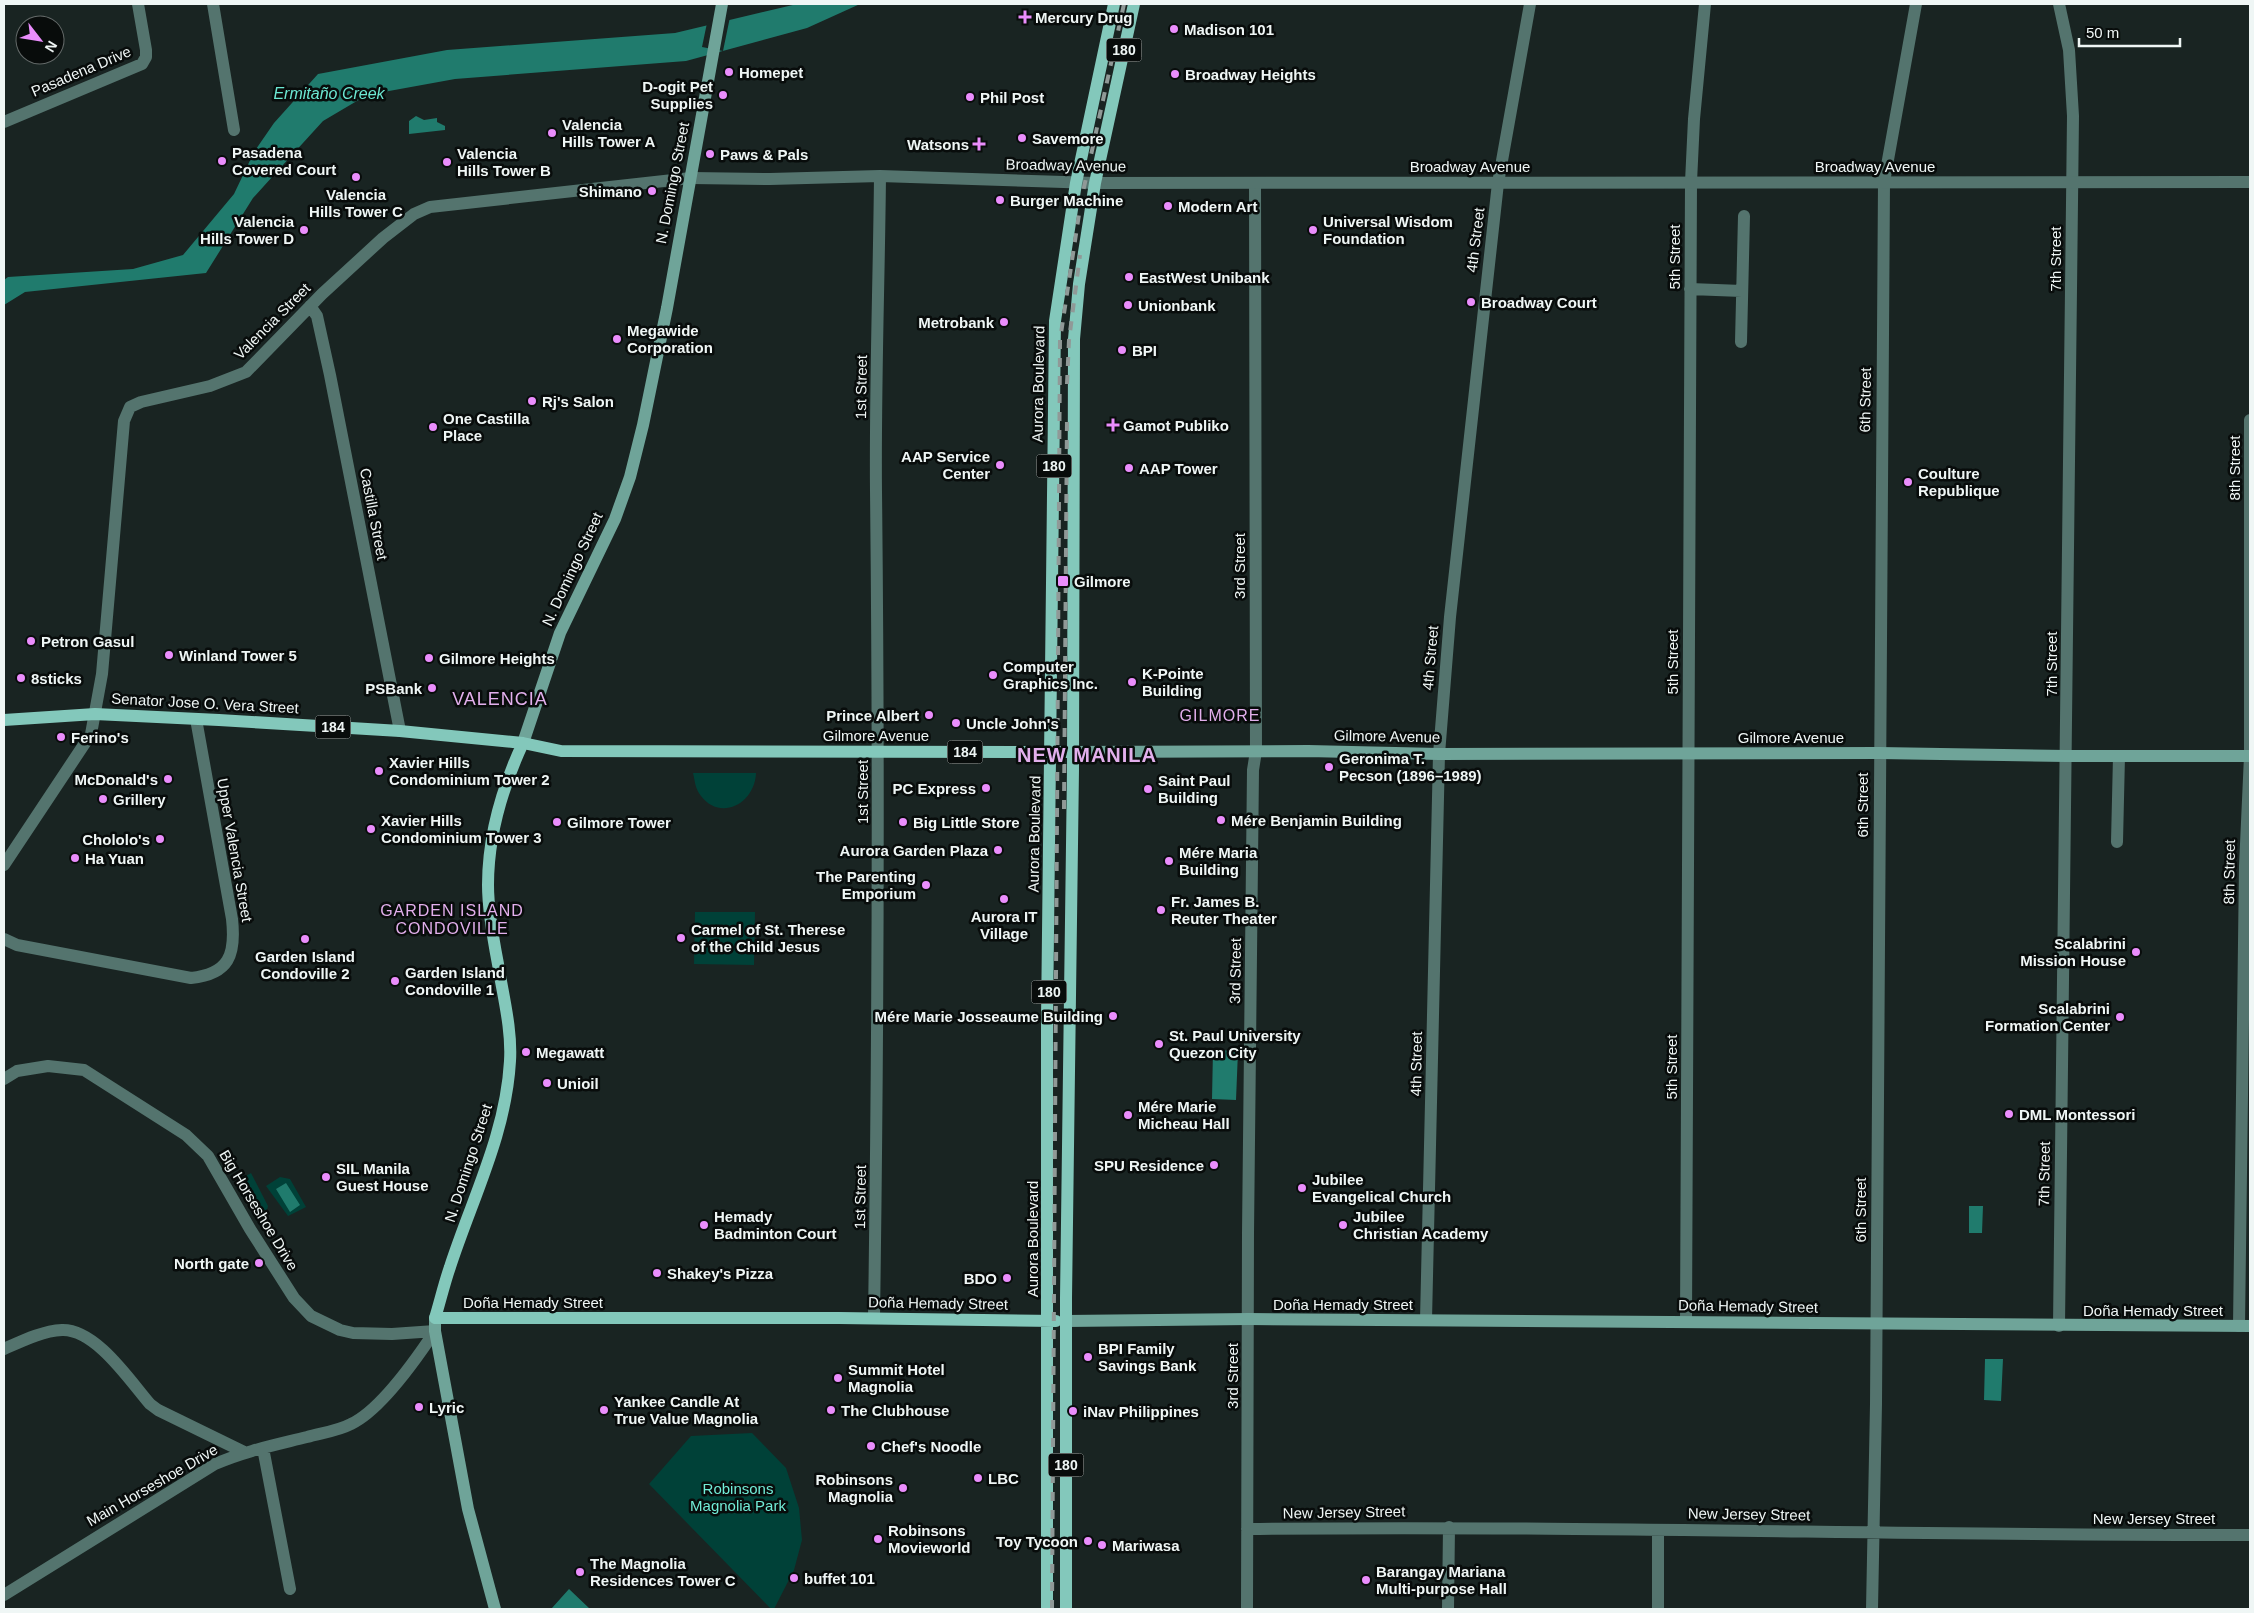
<svg xmlns="http://www.w3.org/2000/svg" width="2254" height="1613" font-family="Arial,sans-serif">
<style>
.green{fill:#004138}
.water{fill:#207b6d}
.pier{fill:#192422}
.lines{fill:none;stroke-linecap:round;stroke-linejoin:round}
.minor{stroke:#54746e;stroke-width:12}
.tertiary{stroke:#54746e;stroke-width:12}
.secondary{stroke:#6fa499;stroke-width:12}
.primary{stroke:#83c8bb;stroke-width:12}
.rail{stroke:#909997;stroke-width:4;stroke-dasharray:9 9;stroke-linecap:butt}
.poi-dot{fill:#ea8dfc;stroke:#080c0b;stroke-width:2}
.labels{text-anchor:middle;dominant-baseline:central;stroke-width:5;stroke-linejoin:round;paint-order:stroke}
.shield{fill:#080c0b;stroke:#aab0af;stroke-width:1}
.shield-label{font-size:14px;font-weight:bold;fill:#eff6f5}
.poi-label{font-size:15px;font-weight:bold;fill:#eff6f5;stroke:#080c0b;text-anchor:start}
.street-label{font-size:15px;fill:#eff6f5;stroke:#080c0b}
.park-label{font-size:15px;fill:#72edd8;stroke:#080c0b}
.water-label{font-size:16px;font-style:italic;fill:#6ce8d3;stroke:#080c0b}
.neighbourhood-label{font-size:16px;letter-spacing:1px;fill:#e2afec;stroke:#080c0b}
.quarter-label{font-size:18px;letter-spacing:1px;fill:#e2afec;stroke:#080c0b}
.district-label{font-size:20px;font-weight:bold;letter-spacing:1px;fill:#e2afec;stroke:#080c0b}
</style>
<rect width="100%" height="100%" fill="#192422"/>
<path class="green" d="M693,773H756C755,803 721,822 701,796C695,789 695,781 693,773Z
M695,912H755L754,965L694,964Z
M251,1173L268,1206L266,1214L260,1213L241,1179Z
M280,1177L290,1179L306,1207L288,1216L266,1186Z
M752,1433L786,1468L799,1508L802,1540L794,1570L774,1609H771L649,1484L691,1436Z"/>
<path class="water" d="M797,4H860L807,28L686,61L455,79L367,95L323,121L282,166L253,198L206,273L25,292L4,305V280L8,277L133,269L183,255L234,194L254,152L274,123L318,74L447,50L675,33Z
M416,116L424,120L437,118V122L445,126V130L409,134V121Z
M1213,1050L1238,1051L1236,1100L1212,1099Z
M286,1183L300,1205L290,1212L276,1189Z
M1969,1206H1983L1982,1233H1969Z
M1985,1359H2003L2001,1401L1984,1400Z
M569,1589L590,1609L552,1608Z"/>
<path class="pier" d="M730,17L723,51L702,47L707,23Z"/>
<g class="lines">
<path class="minor" d="M213,4L234,130
M2059,4L2069,50L2073,116L2059,1326
M4,122L142,64L146,57V50L138,4
M1690,289L1742,291
M310,306L317,316L330,375L400,731
M1741,342L1744,216
M2117,842L2119,756
M4,865L91,734L102,674L124,421L130,407L141,402L210,386L246,372L322,294L383,238L414,214L430,207L691,178
M4,939L17,945L191,978C229,974 236,955 232,919L196,719
M4,1079L17,1071L48,1066L84,1070L186,1135L208,1156L250,1229L294,1298L311,1316L340,1330L353,1333L392,1334L435,1331
M1426,1320L1439,754L1450,617L1498,183L1530,4
M1686,1322L1691,182L1694,119L1705,4
M2239,1326L2245,866L2250,756V420
M4,1349C22,1341 42,1331 62,1330C96,1329 130,1381 150,1404L158,1410L244,1452
M263,1448L290,1589
M1247,1529C1582,1525 1916,1536 2250,1535
M4,1595L215,1464C245,1451 275,1445 307,1437C321,1433 338,1431 351,1424C381,1410 417,1358 435,1331
M1247,1609L1248,1233L1253,770L1256,751L1255,183
M1448,1609L1449,1527
M1658,1609V1530
M1872,1609L1876,1404L1884,182L1916,4"/>
<path class="tertiary" d="M691,178L770,179L880,176L1095,183L2250,182
M874,1318C878,1042 879,767 876,491C875,386 879,281 880,176"/>
<path class="secondary" d="M523,743L560,633L615,519L630,477L643,425L667,308L722,4
M1072,752L1308,751L1439,754L1879,753L2066,756H2250
M435,1318V1331L468,1509L495,1609
M1066,1321L1249,1319L2250,1326"/>
<path class="primary" d="M4,720L95,714L219,720L400,731L523,743L561,751L1072,752
M523,743C503,786 488,837 488,885C488,911 493,938 498,964C503,996 512,1029 510,1061C506,1134 472,1199 450,1267C444,1284 440,1302 435,1318H839L1056,1321
M1047,1609V1021L1055,321L1076,183L1114,4
M1066,1609V1298L1073,769L1074,339L1079,284L1095,183L1134,4"/>
<path class="rail" d="M1067,384L1069,340L1080,255
M1064,809L1067,417
M1052,1609L1060,340L1081,201L1124,4"/>
</g>
<g class="poi-dot">
<path d="M1022.5 9.5h5v5h5v5h-5v5h-5v-5h-5v-5h5z"/>
<circle cx="1174" cy="29" r="5"/>
<circle cx="729" cy="72" r="5"/>
<circle cx="1175" cy="74" r="5"/>
<circle cx="723" cy="95" r="5"/>
<circle cx="970" cy="97" r="5"/>
<circle cx="552" cy="133" r="5"/>
<circle cx="1022" cy="138" r="5"/>
<path d="M976.5 136.5h5v5h5v5h-5v5h-5v-5h-5v-5h5z"/>
<circle cx="710" cy="154" r="5"/>
<circle cx="222" cy="161" r="5"/>
<circle cx="447" cy="162" r="5"/>
<circle cx="356" cy="177" r="5"/>
<circle cx="652" cy="191" r="5"/>
<circle cx="1000" cy="200" r="5"/>
<circle cx="1168" cy="206" r="5"/>
<circle cx="304" cy="230" r="5"/>
<circle cx="1313" cy="230" r="5"/>
<circle cx="1129" cy="277" r="5"/>
<circle cx="1471" cy="302" r="5"/>
<circle cx="1128" cy="305" r="5"/>
<circle cx="1004" cy="322" r="5"/>
<circle cx="617" cy="339" r="5"/>
<circle cx="1122" cy="350" r="5"/>
<circle cx="532" cy="401" r="5"/>
<path d="M1110.5 417.5h5v5h5v5h-5v5h-5v-5h-5v-5h5z"/>
<circle cx="433" cy="427" r="5"/>
<circle cx="1000" cy="465" r="5"/>
<circle cx="1129" cy="468" r="5"/>
<circle cx="1908" cy="482" r="5"/>
<rect x="1057" y="575" width="12" height="12" rx="2.5"/>
<circle cx="31" cy="641" r="5"/>
<circle cx="169" cy="655" r="5"/>
<circle cx="429" cy="658" r="5"/>
<circle cx="993" cy="675" r="5"/>
<circle cx="21" cy="678" r="5"/>
<circle cx="1132" cy="682" r="5"/>
<circle cx="432" cy="688" r="5"/>
<circle cx="929" cy="715" r="5"/>
<circle cx="956" cy="723" r="5"/>
<circle cx="61" cy="737" r="5"/>
<circle cx="1329" cy="767" r="5"/>
<circle cx="379" cy="771" r="5"/>
<circle cx="168" cy="779" r="5"/>
<circle cx="986" cy="788" r="5"/>
<circle cx="1148" cy="789" r="5"/>
<circle cx="103" cy="799" r="5"/>
<circle cx="1221" cy="820" r="5"/>
<circle cx="557" cy="822" r="5"/>
<circle cx="903" cy="822" r="5"/>
<circle cx="371" cy="829" r="5"/>
<circle cx="160" cy="839" r="5"/>
<circle cx="998" cy="850" r="5"/>
<circle cx="75" cy="858" r="5"/>
<circle cx="1169" cy="861" r="5"/>
<circle cx="926" cy="885" r="5"/>
<circle cx="1004" cy="899" r="5"/>
<circle cx="1161" cy="910" r="5"/>
<circle cx="681" cy="938" r="5"/>
<circle cx="305" cy="939" r="5"/>
<circle cx="2136" cy="952" r="5"/>
<circle cx="395" cy="981" r="5"/>
<circle cx="1113" cy="1016" r="5"/>
<circle cx="2120" cy="1017" r="5"/>
<circle cx="1159" cy="1044" r="5"/>
<circle cx="526" cy="1052" r="5"/>
<circle cx="547" cy="1083" r="5"/>
<circle cx="2009" cy="1114" r="5"/>
<circle cx="1128" cy="1115" r="5"/>
<circle cx="1214" cy="1165" r="5"/>
<circle cx="326" cy="1177" r="5"/>
<circle cx="1302" cy="1188" r="5"/>
<circle cx="704" cy="1225" r="5"/>
<circle cx="1343" cy="1225" r="5"/>
<circle cx="259" cy="1263" r="5"/>
<circle cx="657" cy="1273" r="5"/>
<circle cx="1007" cy="1278" r="5"/>
<circle cx="1088" cy="1357" r="5"/>
<circle cx="838" cy="1378" r="5"/>
<circle cx="419" cy="1407" r="5"/>
<circle cx="604" cy="1410" r="5"/>
<circle cx="831" cy="1410" r="5"/>
<circle cx="1073" cy="1411" r="5"/>
<circle cx="871" cy="1446" r="5"/>
<circle cx="978" cy="1478" r="5"/>
<circle cx="903" cy="1488" r="5"/>
<circle cx="878" cy="1539" r="5"/>
<circle cx="1088" cy="1541" r="5"/>
<circle cx="1102" cy="1545" r="5"/>
<circle cx="580" cy="1572" r="5"/>
<circle cx="794" cy="1578" r="5"/>
<circle cx="1366" cy="1580" r="5"/>
</g>
<g class="labels">
<g class="shield">
<rect x="1106.5" y="38.5" width="35" height="23" rx="4"/>
<rect x="1036.5" y="454.5" width="35" height="23" rx="4"/>
<rect x="315.5" y="715.5" width="35" height="23" rx="4"/>
<rect x="947.5" y="740.5" width="35" height="23" rx="4"/>
<rect x="1031.5" y="980.5" width="35" height="23" rx="4"/>
<rect x="1048.5" y="1453.5" width="35" height="23" rx="4"/>
</g>
<g class="shield-label">
<text x="1124" y="50">180</text>
<text x="1054" y="466">180</text>
<text x="333" y="727">184</text>
<text x="965" y="752">184</text>
<text x="1049" y="992">180</text>
<text x="1066" y="1465">180</text>
</g>
<g class="poi-label">
<text x="1035" y="17">Mercury Drug</text>
<text x="1184" y="29">Madison 101</text>
<text x="739" y="72">Homepet</text>
<text x="1185" y="74">Broadway Heights</text>
<text x="713" y="86" text-anchor="end">D-ogit Pet<tspan x="713" dy="17">Supplies</tspan></text>
<text x="980" y="97">Phil Post</text>
<text x="562" y="124">Valencia<tspan x="562" dy="17">Hills Tower A</tspan></text>
<text x="1032" y="138">Savemore</text>
<text x="969" y="144" text-anchor="end">Watsons</text>
<text x="232" y="152">Pasadena<tspan x="232" dy="17">Covered Court</tspan></text>
<text x="457" y="153">Valencia<tspan x="457" dy="17">Hills Tower B</tspan></text>
<text x="720" y="154">Paws &amp; Pals</text>
<text x="642" y="191" text-anchor="end">Shimano</text>
<text x="356" y="194" text-anchor="middle">Valencia<tspan x="356" dy="17">Hills Tower C</tspan></text>
<text x="1010" y="200">Burger Machine</text>
<text x="1178" y="206">Modern Art</text>
<text x="294" y="221" text-anchor="end">Valencia<tspan x="294" dy="17">Hills Tower D</tspan></text>
<text x="1323" y="221">Universal Wisdom<tspan x="1323" dy="17">Foundation</tspan></text>
<text x="1139" y="277">EastWest Unibank</text>
<text x="1481" y="302">Broadway Court</text>
<text x="1138" y="305">Unionbank</text>
<text x="994" y="322" text-anchor="end">Metrobank</text>
<text x="627" y="330">Megawide<tspan x="627" dy="17">Corporation</tspan></text>
<text x="1132" y="350">BPI</text>
<text x="542" y="401">Rj's Salon</text>
<text x="443" y="418">One Castilla<tspan x="443" dy="17">Place</tspan></text>
<text x="1123" y="425">Gamot Publiko</text>
<text x="990" y="456" text-anchor="end">AAP Service<tspan x="990" dy="17">Center</tspan></text>
<text x="1139" y="468">AAP Tower</text>
<text x="1918" y="473">Coulture<tspan x="1918" dy="17">Republique</tspan></text>
<text x="1074" y="581">Gilmore</text>
<text x="41" y="641">Petron Gasul</text>
<text x="179" y="655">Winland Tower 5</text>
<text x="439" y="658">Gilmore Heights</text>
<text x="1003" y="666">Computer<tspan x="1003" dy="17">Graphics Inc.</tspan></text>
<text x="1142" y="673">K-Pointe<tspan x="1142" dy="17">Building</tspan></text>
<text x="31" y="678">8sticks</text>
<text x="422" y="688" text-anchor="end">PSBank</text>
<text x="919" y="715" text-anchor="end">Prince Albert</text>
<text x="966" y="723">Uncle John's</text>
<text x="71" y="737">Ferino's</text>
<text x="1339" y="758">Geronima T.<tspan x="1339" dy="17">Pecson (1896–1989)</tspan></text>
<text x="389" y="762">Xavier Hills<tspan x="389" dy="17">Condominium Tower 2</tspan></text>
<text x="158" y="779" text-anchor="end">McDonald's</text>
<text x="1158" y="780">Saint Paul<tspan x="1158" dy="17">Building</tspan></text>
<text x="976" y="788" text-anchor="end">PC Express</text>
<text x="113" y="799">Grillery</text>
<text x="381" y="820">Xavier Hills<tspan x="381" dy="17">Condominium Tower 3</tspan></text>
<text x="1231" y="820">Mére Benjamin Building</text>
<text x="567" y="822">Gilmore Tower</text>
<text x="913" y="822">Big Little Store</text>
<text x="150" y="839" text-anchor="end">Chololo's</text>
<text x="988" y="850" text-anchor="end">Aurora Garden Plaza</text>
<text x="1179" y="852">Mére Maria<tspan x="1179" dy="17">Building</tspan></text>
<text x="85" y="858">Ha Yuan</text>
<text x="916" y="876" text-anchor="end">The Parenting<tspan x="916" dy="17">Emporium</tspan></text>
<text x="1171" y="901">Fr. James B.<tspan x="1171" dy="17">Reuter Theater</tspan></text>
<text x="1004" y="916" text-anchor="middle">Aurora IT<tspan x="1004" dy="17">Village</tspan></text>
<text x="691" y="929">Carmel of St. Therese<tspan x="691" dy="17">of the Child Jesus</tspan></text>
<text x="2126" y="943" text-anchor="end">Scalabrini<tspan x="2126" dy="17">Mission House</tspan></text>
<text x="305" y="956" text-anchor="middle">Garden Island<tspan x="305" dy="17">Condoville 2</tspan></text>
<text x="405" y="972">Garden Island<tspan x="405" dy="17">Condoville 1</tspan></text>
<text x="2110" y="1008" text-anchor="end">Scalabrini<tspan x="2110" dy="17">Formation Center</tspan></text>
<text x="1103" y="1016" text-anchor="end">Mére Marie Josseaume Building</text>
<text x="1169" y="1035">St. Paul University<tspan x="1169" dy="17">Quezon City</tspan></text>
<text x="536" y="1052">Megawatt</text>
<text x="557" y="1083">Unioil</text>
<text x="1138" y="1106">Mére Marie<tspan x="1138" dy="17">Micheau Hall</tspan></text>
<text x="2019" y="1114">DML Montessori</text>
<text x="1204" y="1165" text-anchor="end">SPU Residence</text>
<text x="336" y="1168">SIL Manila<tspan x="336" dy="17">Guest House</tspan></text>
<text x="1312" y="1179">Jubilee<tspan x="1312" dy="17">Evangelical Church</tspan></text>
<text x="714" y="1216">Hemady<tspan x="714" dy="17">Badminton Court</tspan></text>
<text x="1353" y="1216">Jubilee<tspan x="1353" dy="17">Christian Academy</tspan></text>
<text x="249" y="1263" text-anchor="end">North gate</text>
<text x="667" y="1273">Shakey's Pizza</text>
<text x="997" y="1278" text-anchor="end">BDO</text>
<text x="1098" y="1348">BPI Family<tspan x="1098" dy="17">Savings Bank</tspan></text>
<text x="848" y="1369">Summit Hotel<tspan x="848" dy="17">Magnolia</tspan></text>
<text x="614" y="1401">Yankee Candle At<tspan x="614" dy="17">True Value Magnolia</tspan></text>
<text x="429" y="1407">Lyric</text>
<text x="841" y="1410">The Clubhouse</text>
<text x="1083" y="1411">iNav Philippines</text>
<text x="881" y="1446">Chef's Noodle</text>
<text x="988" y="1478">LBC</text>
<text x="893" y="1479" text-anchor="end">Robinsons<tspan x="893" dy="17">Magnolia</tspan></text>
<text x="888" y="1530">Robinsons<tspan x="888" dy="17">Movieworld</tspan></text>
<text x="1078" y="1541" text-anchor="end">Toy Tycoon</text>
<text x="1112" y="1545">Mariwasa</text>
<text x="590" y="1563">The Magnolia<tspan x="590" dy="17">Residences Tower C</tspan></text>
<text x="1376" y="1571">Barangay Mariana<tspan x="1376" dy="17">Multi-purpose Hall</tspan></text>
<text x="804" y="1578">buffet 101</text>
</g>
<g class="street-label">
<text transform="translate(81 71) rotate(-23)">Pasadena Drive</text>
<text transform="translate(1066 165) rotate(1)">Broadway Avenue</text>
<text x="1470" y="166">Broadway Avenue</text>
<text x="1875" y="166">Broadway Avenue</text>
<text transform="translate(672 183) rotate(-79)">N. Domingo Street</text>
<text transform="translate(1475 240) rotate(-83)">4th Street</text>
<text transform="translate(1674 257) rotate(-90)">5th Street</text>
<text transform="translate(2055 259) rotate(-90)">7th Street</text>
<text transform="translate(272 321) rotate(-45)">Valencia Street</text>
<text transform="translate(1038 384) rotate(-89)">Aurora Boulevard</text>
<text transform="translate(861 387) rotate(-89)">1st Street</text>
<text transform="translate(1865 400) rotate(-89)">6th Street</text>
<text transform="translate(2234 468) rotate(-90)">8th Street</text>
<text transform="translate(374 514) rotate(79)">Castilla Street</text>
<text transform="translate(1239 566) rotate(-90)">3rd Street</text>
<text transform="translate(572 569) rotate(-65)">N. Domingo Street</text>
<text transform="translate(1430 658) rotate(-85)">4th Street</text>
<text transform="translate(1672 662) rotate(-90)">5th Street</text>
<text transform="translate(2051 664) rotate(-90)">7th Street</text>
<text transform="translate(205 703) rotate(3)">Senator Jose O. Vera Street</text>
<text x="876" y="735">Gilmore Avenue</text>
<text transform="translate(1387 736) rotate(1)">Gilmore Avenue</text>
<text x="1791" y="737">Gilmore Avenue</text>
<text transform="translate(862 792) rotate(-90)">1st Street</text>
<text transform="translate(1862 805) rotate(-90)">6th Street</text>
<text transform="translate(1034 834) rotate(-89)">Aurora Boulevard</text>
<text transform="translate(235 850) rotate(80)">Upper Valencia Street</text>
<text transform="translate(2229 872) rotate(-89)">8th Street</text>
<text transform="translate(1235 971) rotate(-89)">3rd Street</text>
<text transform="translate(1416 1064) rotate(-89)">4th Street</text>
<text transform="translate(1671 1067) rotate(-90)">5th Street</text>
<text transform="translate(468 1163) rotate(-72)">N. Domingo Street</text>
<text transform="translate(2044 1174) rotate(-89)">7th Street</text>
<text transform="translate(860 1197) rotate(-89)">1st Street</text>
<text transform="translate(259 1210) rotate(59)">Big Horseshoe Drive</text>
<text transform="translate(1860 1210) rotate(-90)">6th Street</text>
<text transform="translate(1032 1239) rotate(-90)">Aurora Boulevard</text>
<text x="533" y="1302">Doña Hemady Street</text>
<text transform="translate(938 1303) rotate(1)">Doña Hemady Street</text>
<text x="1343" y="1304">Doña Hemady Street</text>
<text transform="translate(1748 1306) rotate(1)">Doña Hemady Street</text>
<text x="2153" y="1310">Doña Hemady Street</text>
<text transform="translate(1232 1376) rotate(-90)">3rd Street</text>
<text transform="translate(152 1485) rotate(-30)">Main Horseshoe Drive</text>
<text transform="translate(1344 1512) rotate(-1)">New Jersey Street</text>
<text transform="translate(1749 1514) rotate(1)">New Jersey Street</text>
<text x="2154" y="1518">New Jersey Street</text>
</g>
<g class="park-label">
<text x="738" y="1488">Robinsons<tspan x="738" dy="17">Magnolia Park</tspan></text>
</g>
<g class="water-label">
<text x="329" y="93">Ermitaño Creek</text>
</g>
<g class="neighbourhood-label">
<text x="1220" y="715">GILMORE</text>
<text x="452" y="910">GARDEN ISLAND<tspan x="452" dy="18">CONDOVILLE</tspan></text>
</g>
<g class="quarter-label">
<text x="500" y="699">VALENCIA</text>
</g>
<g class="district-label">
<text x="1087" y="755">NEW MANILA</text>
</g>
</g>
<rect width="2254" height="1613" fill="none" stroke="#eff6f5" stroke-width="10"/>
<g transform="translate(40 40) rotate(121)"><circle r="24" fill="#080c0b" stroke="#646a69"/>
<path d="M0-4L9 19L0 12L-9 19Z" fill="#ea8dfc"/>
<text y="-8" font-size="14" font-weight="bold" text-anchor="middle" fill="#eff6f5">N</text>
</g>
<path d="M2079 38v8h101v-8" fill="none" stroke="#eff6f5" stroke-width="2.5"/>
<text x="2086" y="38" font-size="15" fill="#eff6f5" stroke="#080c0b" stroke-width="4" paint-order="stroke">50 m</text>
</svg>
